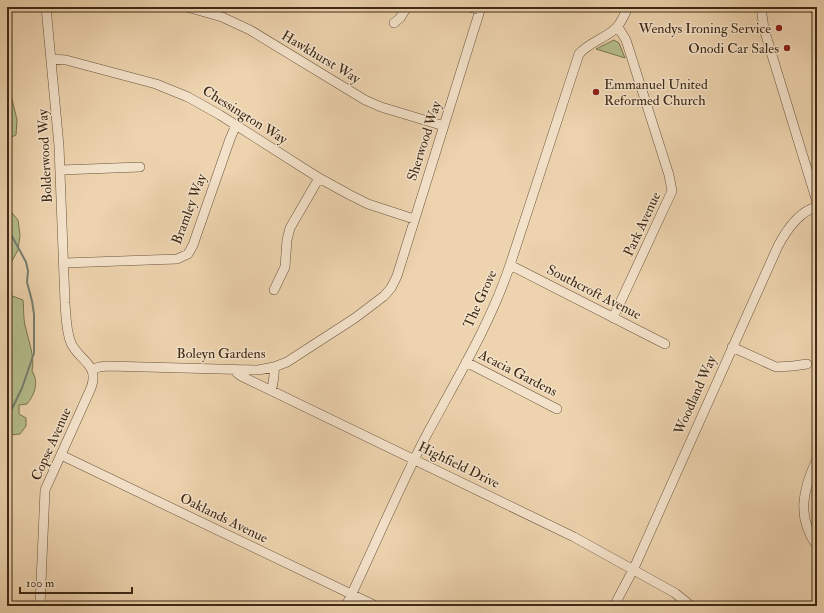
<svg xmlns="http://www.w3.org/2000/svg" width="824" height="613" font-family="'IM FELL Double Pica',serif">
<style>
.green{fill:#b5bd8c;stroke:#7a7450}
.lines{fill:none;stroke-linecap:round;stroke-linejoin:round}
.stream{stroke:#757f71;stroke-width:2}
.minor-casing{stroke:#6a543b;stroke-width:10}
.highway-casing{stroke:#3e2a15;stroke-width:14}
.minor{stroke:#f3e2ca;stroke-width:9}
.highway{stroke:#edd3ae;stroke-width:13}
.poi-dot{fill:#8f2418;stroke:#f3e2ca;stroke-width:1.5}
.labels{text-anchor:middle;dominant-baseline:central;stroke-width:3;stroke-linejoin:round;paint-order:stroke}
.poi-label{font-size:14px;fill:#3e2a15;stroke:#f3e2ca;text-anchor:end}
.street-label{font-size:14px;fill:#3e2a15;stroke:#f3e2ca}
</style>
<rect width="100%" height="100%" fill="#edd3ae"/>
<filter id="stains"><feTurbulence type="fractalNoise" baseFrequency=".005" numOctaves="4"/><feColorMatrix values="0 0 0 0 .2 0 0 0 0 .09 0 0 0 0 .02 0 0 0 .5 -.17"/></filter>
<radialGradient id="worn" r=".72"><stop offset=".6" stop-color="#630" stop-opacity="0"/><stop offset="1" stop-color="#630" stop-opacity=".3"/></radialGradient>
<path class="green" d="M614,40L619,43L625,58L596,49Z
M7,78L17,120L16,135L7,139Z
M7,207L18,220L20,235L18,250L11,263H7Z
M7,294L23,300C24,309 23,320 26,329C29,343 35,357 32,371C39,382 35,394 27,404L19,405V414L26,418V426L20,434L10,435L7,439Z"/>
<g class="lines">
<path class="stream" d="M7,224L8,229L26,262L28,271L27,282L32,301L34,314V353L22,388L7,419"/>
<g class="minor-casing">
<path id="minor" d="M187,7L222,17L250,30L365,100L381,107L444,126
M469,7L480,10
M761,7L764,29L817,202
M394,23L400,18L407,7
M51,59L66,60L156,84L188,97L220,115L319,178L350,195L368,204L414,219
M61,170L140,167
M64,263L177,259L188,254L193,245L230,139L236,125
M510,265L665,344
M274,290L285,267L287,240L290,228L319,178
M613,318L672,191L669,175L626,40L618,27
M732,347L776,367L793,366L807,364
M466,362L557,409
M236,369L237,373L241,376L574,537L675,593L691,606
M92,370L99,367L108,366L258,370L274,367L287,362L355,318L384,296L391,288L397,276L481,7
M271,390C273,386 275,371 274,367
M61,455L376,606
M817,459C803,489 796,517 817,546
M40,606L45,490L91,388C100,364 79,361 71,343C66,331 66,316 65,303L59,146L46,7
M346,606C373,550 397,492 426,436C456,380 490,325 510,265L579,54C589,42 607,38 617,27C622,21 625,14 628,7
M614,606L634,568L778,246C786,231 799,211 817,207"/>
</g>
<g class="highway-casing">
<path id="highway" d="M815,7L817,8"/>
</g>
<use href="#minor" class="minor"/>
<use href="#highway" class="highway"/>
</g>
<g class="poi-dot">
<circle cx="779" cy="28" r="4"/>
<circle cx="787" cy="48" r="4"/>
<circle cx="596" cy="92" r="4"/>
</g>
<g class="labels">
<g class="poi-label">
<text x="771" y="28">Wendys Ironing Service</text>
<text x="779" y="48">Onodi Car Sales</text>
<text x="604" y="84" text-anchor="start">Emmanuel United<tspan x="604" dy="16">Reformed Church</tspan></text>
</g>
<g class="street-label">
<text transform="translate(321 57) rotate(31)">Hawkhurst Way</text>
<text transform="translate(245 115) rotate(32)">Chessington Way</text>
<text transform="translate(424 141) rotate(-72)">Sherwood Way</text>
<text transform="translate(45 156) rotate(-93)">Bolderwood Way</text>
<text transform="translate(189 209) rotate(-69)">Bramley Way</text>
<text transform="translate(642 224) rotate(-65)">Park Avenue</text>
<text transform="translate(594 292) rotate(27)">Southcroft Avenue</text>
<text transform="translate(480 299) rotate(-66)">The Grove</text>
<text x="221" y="353">Boleyn Gardens</text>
<text transform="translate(518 373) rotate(27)">Acacia Gardens</text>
<text transform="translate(695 395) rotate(-66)">Woodland Way</text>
<text transform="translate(51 444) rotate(-66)">Copse Avenue</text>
<text transform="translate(459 465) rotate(26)">Highfield Drive</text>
<text transform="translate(224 518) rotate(26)">Oaklands Avenue</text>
</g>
</g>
<rect width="824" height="613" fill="none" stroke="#edd3ae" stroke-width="24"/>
<rect x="8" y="8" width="808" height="597" fill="none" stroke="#3e2a15" stroke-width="2"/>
<rect x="12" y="12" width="800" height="589" fill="none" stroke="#3e2a15"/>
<path d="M20 587v6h112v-6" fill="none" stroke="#3e2a15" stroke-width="2"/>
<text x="26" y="587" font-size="12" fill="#3e2a15" stroke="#f3e2ca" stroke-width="3" paint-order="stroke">100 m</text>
<rect width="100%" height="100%" filter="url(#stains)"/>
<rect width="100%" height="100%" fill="url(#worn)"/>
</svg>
